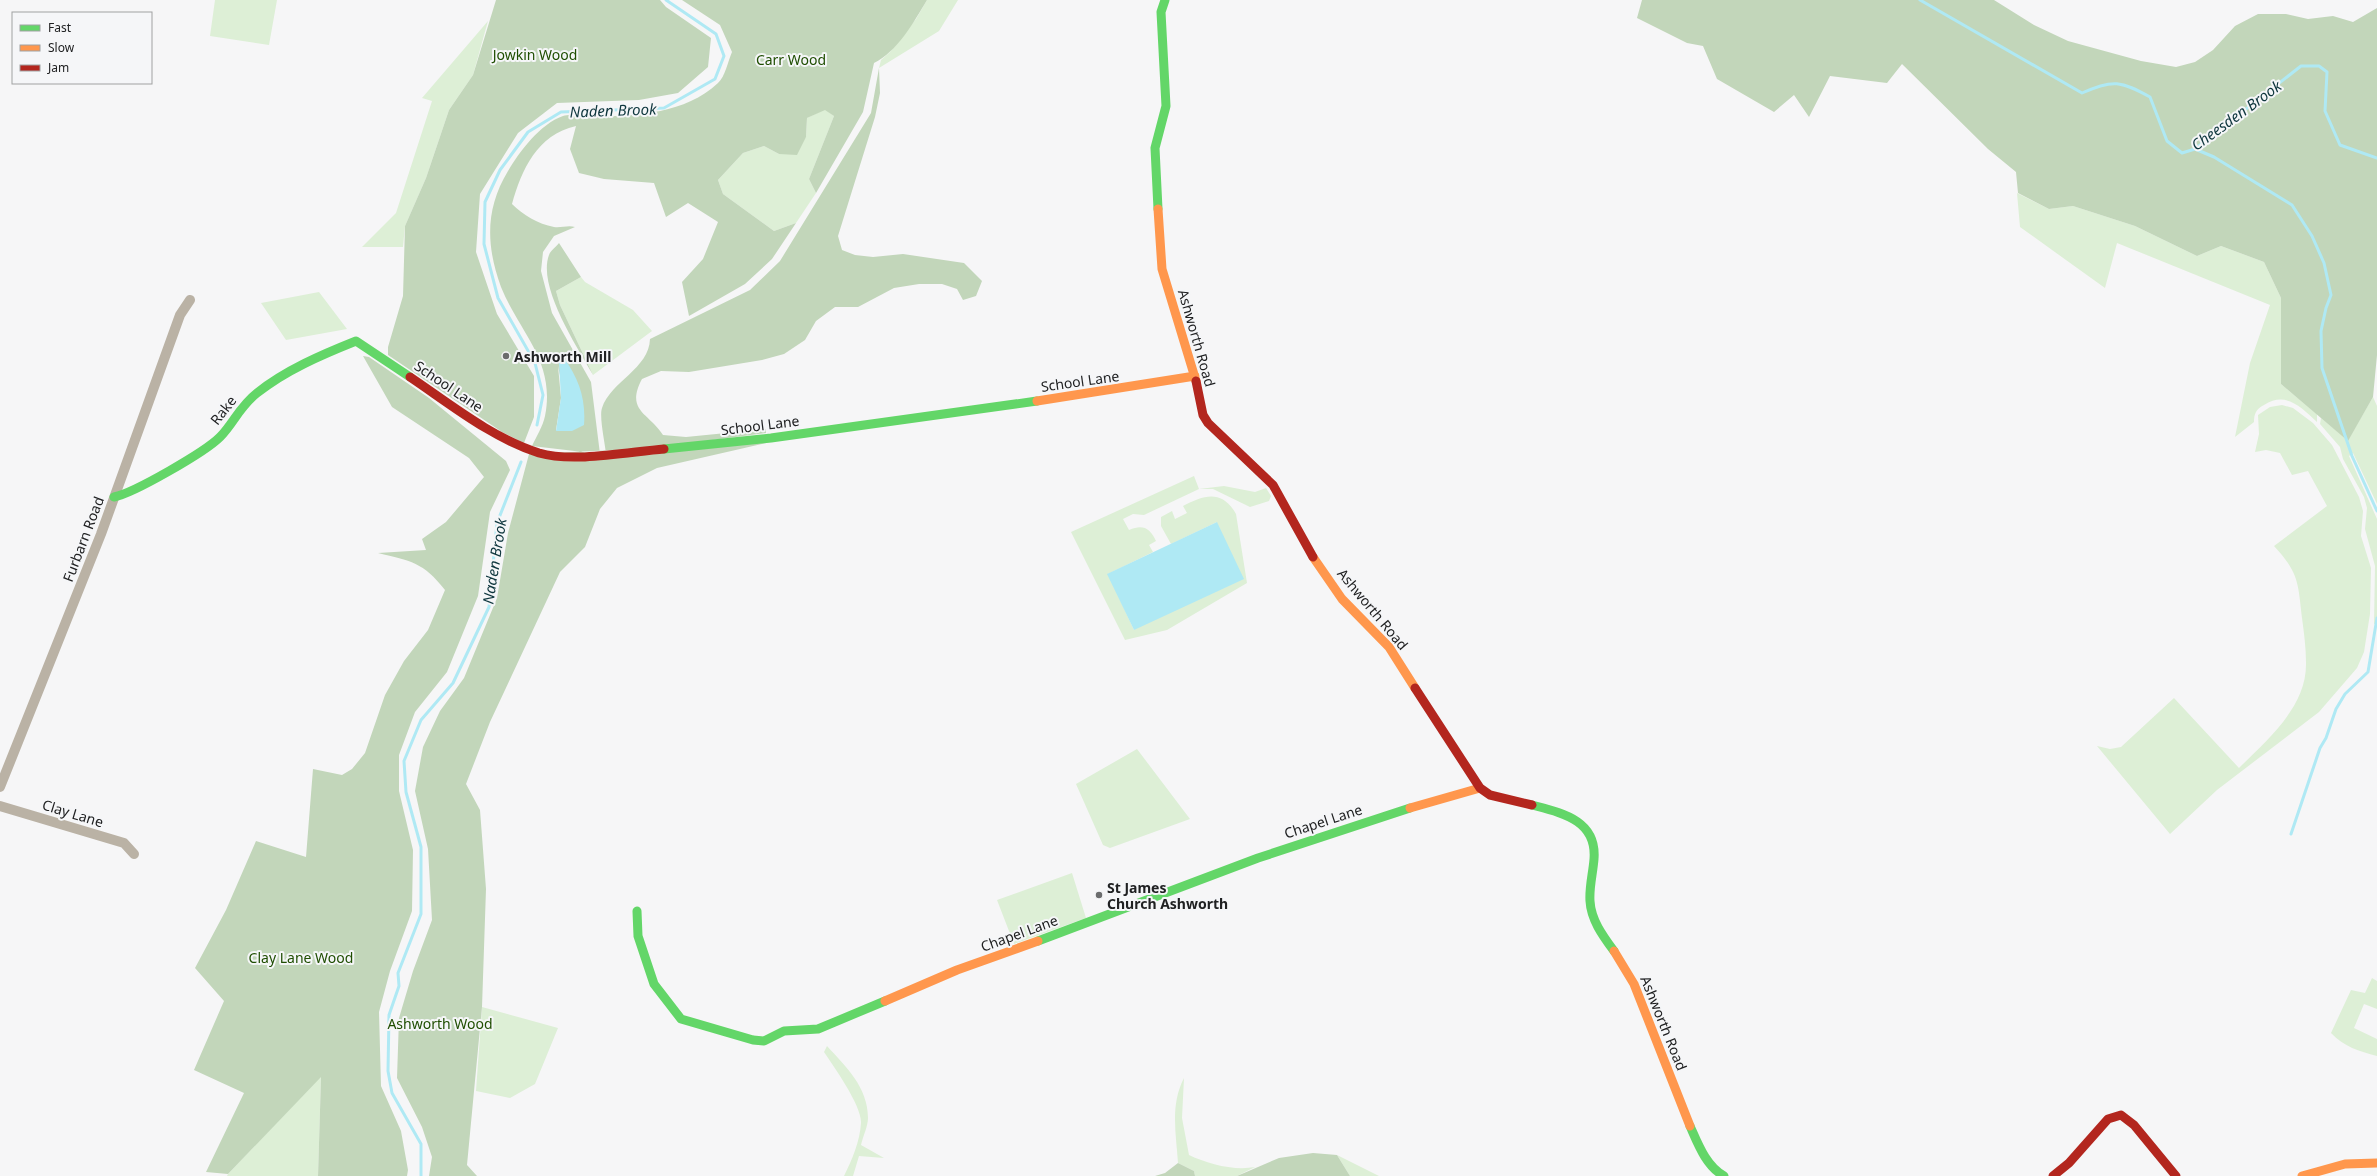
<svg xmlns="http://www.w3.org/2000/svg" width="2377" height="1176" font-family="'Noto Sans',sans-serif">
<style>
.green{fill:#ddefd6}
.forest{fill:#c2d6ba;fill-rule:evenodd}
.water{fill:#afe9f4}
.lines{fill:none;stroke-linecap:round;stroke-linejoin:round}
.stream{stroke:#afe9f4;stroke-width:3}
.street{stroke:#bab2a5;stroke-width:10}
.fast{stroke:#63d668;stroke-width:9}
.slow{stroke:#ff974d;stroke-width:9}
.jam{stroke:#b3261e;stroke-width:9}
.poi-dot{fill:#6b6c6d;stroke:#f5f6f8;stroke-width:1.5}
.labels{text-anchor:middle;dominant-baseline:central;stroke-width:4;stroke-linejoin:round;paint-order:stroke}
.park-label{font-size:14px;fill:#1f4e02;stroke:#f5f6f8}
.street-label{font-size:14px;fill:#202122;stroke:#f5f6f8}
.poi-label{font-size:14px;font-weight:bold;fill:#202122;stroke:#f5f6f8;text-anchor:start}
.water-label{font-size:15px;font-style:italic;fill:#0e363d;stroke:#f5f6f8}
</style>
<rect width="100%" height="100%" fill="#f6f6f7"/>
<path class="green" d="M215,0H277L269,45L210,36Z
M927,0H958L939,31L879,68L881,60L890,52L916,19Z
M488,21L473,75L449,110L426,178L405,226L403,247H362L396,213L432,101L422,98Z
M825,109L834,116L809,179L816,193L796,223L774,231L723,194L718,180L743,153L764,146L779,154L806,137L807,118Z
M2017,193L2049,209L2073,206L2135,226L2197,256L2221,246L2264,262L2281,298V384L2317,414V422C2301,407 2286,391 2264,405C2256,409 2254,414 2254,422L2235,437L2250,363L2270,305L2117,243L2105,288L2020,227Z
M581,277L585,282L633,310L652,331L593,375L560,305L556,291Z
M319,292L347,329L286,340L261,303Z
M2373,397L2377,406V504L2353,453L2349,456L2377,519V625L2374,624L2375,566L2365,529L2367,508L2364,497L2343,459L2340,447L2320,424L2321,418L2348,440Z
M2282,405L2293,408L2313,423L2332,445L2359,497L2363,511L2361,536L2371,568L2370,614L2364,652L2357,668L2319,712L2217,790L2170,834L2097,746L2110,749L2121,747L2174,698L2239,768C2267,740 2307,707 2306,663C2306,648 2304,633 2302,618C2298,583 2299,573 2274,546L2327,506L2308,471L2292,475L2280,453L2266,450L2255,452L2259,434L2258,415L2270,407Z
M1194,476L1199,489L1224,486L1255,492L1266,488L1271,496L1269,501L1250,507L1213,489H1199L1144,515L1133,514L1123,519L1129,530C1143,524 1150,528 1156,541L1149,545L1153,552L1108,574L1134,630L1217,522L1171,544L1161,526V517L1172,511L1175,519L1187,513L1183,506C1204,495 1222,489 1236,514L1247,583L1167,630L1125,640L1071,532Z
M1137,749L1190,819L1110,848L1103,845L1076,784Z
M1072,873L1086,918L1014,944L997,900Z
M2372,978L2377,981V1009L2364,1004L2354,1028L2377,1039V1056C2359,1051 2344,1047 2331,1033L2351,990L2365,993Z
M482,1007L558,1028L535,1084L510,1098L476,1091Z
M827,1046C846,1067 868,1087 868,1118C868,1126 863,1136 861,1145L884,1158L859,1156L853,1176H844C852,1160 860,1141 861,1123C862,1106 834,1067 824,1052Z
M321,1076L318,1176H227L228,1174Z
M1184,1078L1182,1118L1189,1155C1208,1164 1234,1171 1255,1167L1237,1176H1195L1194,1171L1178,1163C1176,1133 1170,1105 1184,1078Z
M1337,1155L1379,1176H1350Z"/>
<path class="forest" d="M496,0H660L666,7L711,38L708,67L678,93L639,100L557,103L518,133L480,194L476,252L497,314L534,376V417L524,443L502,432L388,355V347L403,296L405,226L426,178L449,110L473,75Z
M682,0H927C914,22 897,52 874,63L863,112L816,193L809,179L834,116L825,110L807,118L806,137L797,155L779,154L764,146L743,153L718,180L723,194L774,231L796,223L772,259L745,284L689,316L682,282L703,259L718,222L688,203L666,217L654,183L604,179L579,173L570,149L576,126C537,135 522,169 512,204C523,215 538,224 554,227C561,228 568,225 575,227L554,236L543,252L541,271L552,313L591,382L600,454L532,446C536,437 543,426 545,416C556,361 519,332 501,287C486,246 485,209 508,171C520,151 540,124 563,116C571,113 586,117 596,117C638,115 685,114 718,83C725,77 728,61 732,52L720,25ZM558,366L572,431L556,430L561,398Z
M1642,0H1994L2034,25L2068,41L2141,61L2176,67L2195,62L2213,50L2235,26L2258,14H2286L2308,19L2333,16L2353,22L2377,8V355L2373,397L2348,441L2281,384V298L2264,262L2221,246L2197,256L2135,226L2073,206L2049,209L2018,193L2016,172L1988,149L1902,64L1887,83L1830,76L1809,117L1794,95L1774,112L1717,79L1703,46L1687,43L1637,18Z
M879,68L880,93L875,117L838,236L842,250L855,255L873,257L903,254L964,263L982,281L976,296L963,300L957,289L942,284H919L894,288L858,307H835L816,321L805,340L784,354L762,360L689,372L661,371L642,379C625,411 649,413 663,435L686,437L766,429V433L606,454C605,443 599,417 602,408C611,381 649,369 650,339L750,290L780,261L871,113Z
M559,243L581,277L556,291L560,305L593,375C578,348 537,287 549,255C550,251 556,247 559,243Z
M363,356L369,357L429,398L506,461L510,470L490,512L478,596L447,672L415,712L399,755V791L413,850L412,911L390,971L379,1012L381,1086L401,1131L408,1170L407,1176H318L321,1077L228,1174L206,1172L244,1093L194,1070L224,1001L195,968L226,910L256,841L306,857L313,769L342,775L352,769L365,753L385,695L404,661L428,630L445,590C423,562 411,561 378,553L426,550L422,539L446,522L484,477L469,458L392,407Z
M766,443L657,468L617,488L600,509L585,547L560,572L490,722L466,784L480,810L486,889L482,1007L467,1165L477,1176H429L432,1157L422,1127L397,1078L399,1018L413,971L432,920L428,849L415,791L423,747L440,711L464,678L497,598L508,533L529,454Z
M1313,1153L1337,1155L1350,1176H1237L1279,1158Z
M1178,1163L1194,1171L1195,1176H1155L1165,1173Z"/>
<path class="water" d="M564,358C579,379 586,399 584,425L572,431H556L561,398L559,363Z
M1217,522L1244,579L1134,630L1107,574Z"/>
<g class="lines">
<path class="stream" d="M1920,0L2082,93C2113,79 2121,81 2150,97L2167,141L2182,153L2195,149L2301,66H2319L2327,72L2325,111L2340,145L2377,158
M2195,149L2214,157L2292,205L2312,236L2324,263L2331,295L2326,308L2321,331L2322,368L2352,456L2377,511
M537,425L543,395L535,363L498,298L484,244L485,202L500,170L528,132L561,112L664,108L715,79L724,56L716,34L666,0
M2291,834L2320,748L2326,738L2336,709L2345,694L2368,672L2377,618
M421,1176V1144L392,1093L388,1071L389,1015L399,986L398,973L421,914V847L406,792L404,761L421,720L453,683L489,607L497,523L521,462"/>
<path class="street" d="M0,787L101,534L180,315L190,300
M0,806L124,843L134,854"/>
<path class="fast" d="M1158,209L1155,148L1166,106L1161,12L1165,0
M664,449L771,438L1037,401
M114,497C134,493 205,452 220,437C234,423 239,407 257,393C286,370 321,355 356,341L410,377
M1532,805C1562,813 1597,820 1594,859C1593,873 1589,887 1590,901C1591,920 1603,936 1614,951
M637,911L638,936L654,984L681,1019L753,1040L764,1041L784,1031L818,1029L885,1001
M1038,941L1258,858L1410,808
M1690,1126C1698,1144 1706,1166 1724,1176"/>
<path class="slow" d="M1158,209L1162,269L1196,381
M1037,401L1195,376
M1313,557L1342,599L1389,647L1415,688
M1410,808L1480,788
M1614,951L1634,984L1690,1126
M885,1001L957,970L1038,941
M2302,1176L2345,1164L2377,1163"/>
<path class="jam" d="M410,377C450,404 492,438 539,453C573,463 628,452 664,449
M1196,381L1203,415L1208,423L1273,485L1313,557
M1415,688L1480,788L1490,795L1532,805
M2053,1176L2069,1163L2108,1119L2121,1115L2134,1125L2176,1176"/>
</g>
<g class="poi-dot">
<circle cx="506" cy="356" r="4"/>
<circle cx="1099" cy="895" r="4"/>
</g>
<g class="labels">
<g class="park-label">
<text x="535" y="54">Jowkin Wood</text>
<text x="791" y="59">Carr Wood</text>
<text x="301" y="957">Clay Lane Wood</text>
<text x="440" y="1023">Ashworth Wood</text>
</g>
<g class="street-label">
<text transform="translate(1197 338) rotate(74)">Ashworth Road</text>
<text transform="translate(1080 381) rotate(-8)">School Lane</text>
<text transform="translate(449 386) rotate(34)">School Lane</text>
<text transform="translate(223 410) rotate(-52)">Rake</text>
<text transform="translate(760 425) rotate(-7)">School Lane</text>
<text transform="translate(83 539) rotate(-69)">Furbarn Road</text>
<text transform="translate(1373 609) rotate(50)">Ashworth Road</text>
<text transform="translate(73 813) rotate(17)">Clay Lane</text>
<text transform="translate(1323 821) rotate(-18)">Chapel Lane</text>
<text transform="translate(1019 933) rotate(-20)">Chapel Lane</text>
<text transform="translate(1664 1023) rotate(68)">Ashworth Road</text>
</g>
<g class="poi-label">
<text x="514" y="356">Ashworth Mill</text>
<text x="1107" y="887">St James<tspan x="1107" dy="16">Church Ashworth</tspan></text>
</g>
<g class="water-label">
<text transform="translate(613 110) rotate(-2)">Naden Brook</text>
<text transform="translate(2236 115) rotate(-36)">Cheesden Brook</text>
<text transform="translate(494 561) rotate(-81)">Naden Brook</text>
</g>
</g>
<rect x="12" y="12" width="140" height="72" fill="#f5f6f8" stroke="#a0a1a2"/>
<rect x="20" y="25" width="20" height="6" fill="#63d668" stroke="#a0a1a2"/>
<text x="48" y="32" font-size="12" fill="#202122">Fast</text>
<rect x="20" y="45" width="20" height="6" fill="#ff974d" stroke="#a0a1a2"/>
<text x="48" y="52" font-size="12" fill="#202122">Slow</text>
<rect x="20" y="65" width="20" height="6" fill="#b3261e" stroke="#a0a1a2"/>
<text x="48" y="72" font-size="12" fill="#202122">Jam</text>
</svg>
